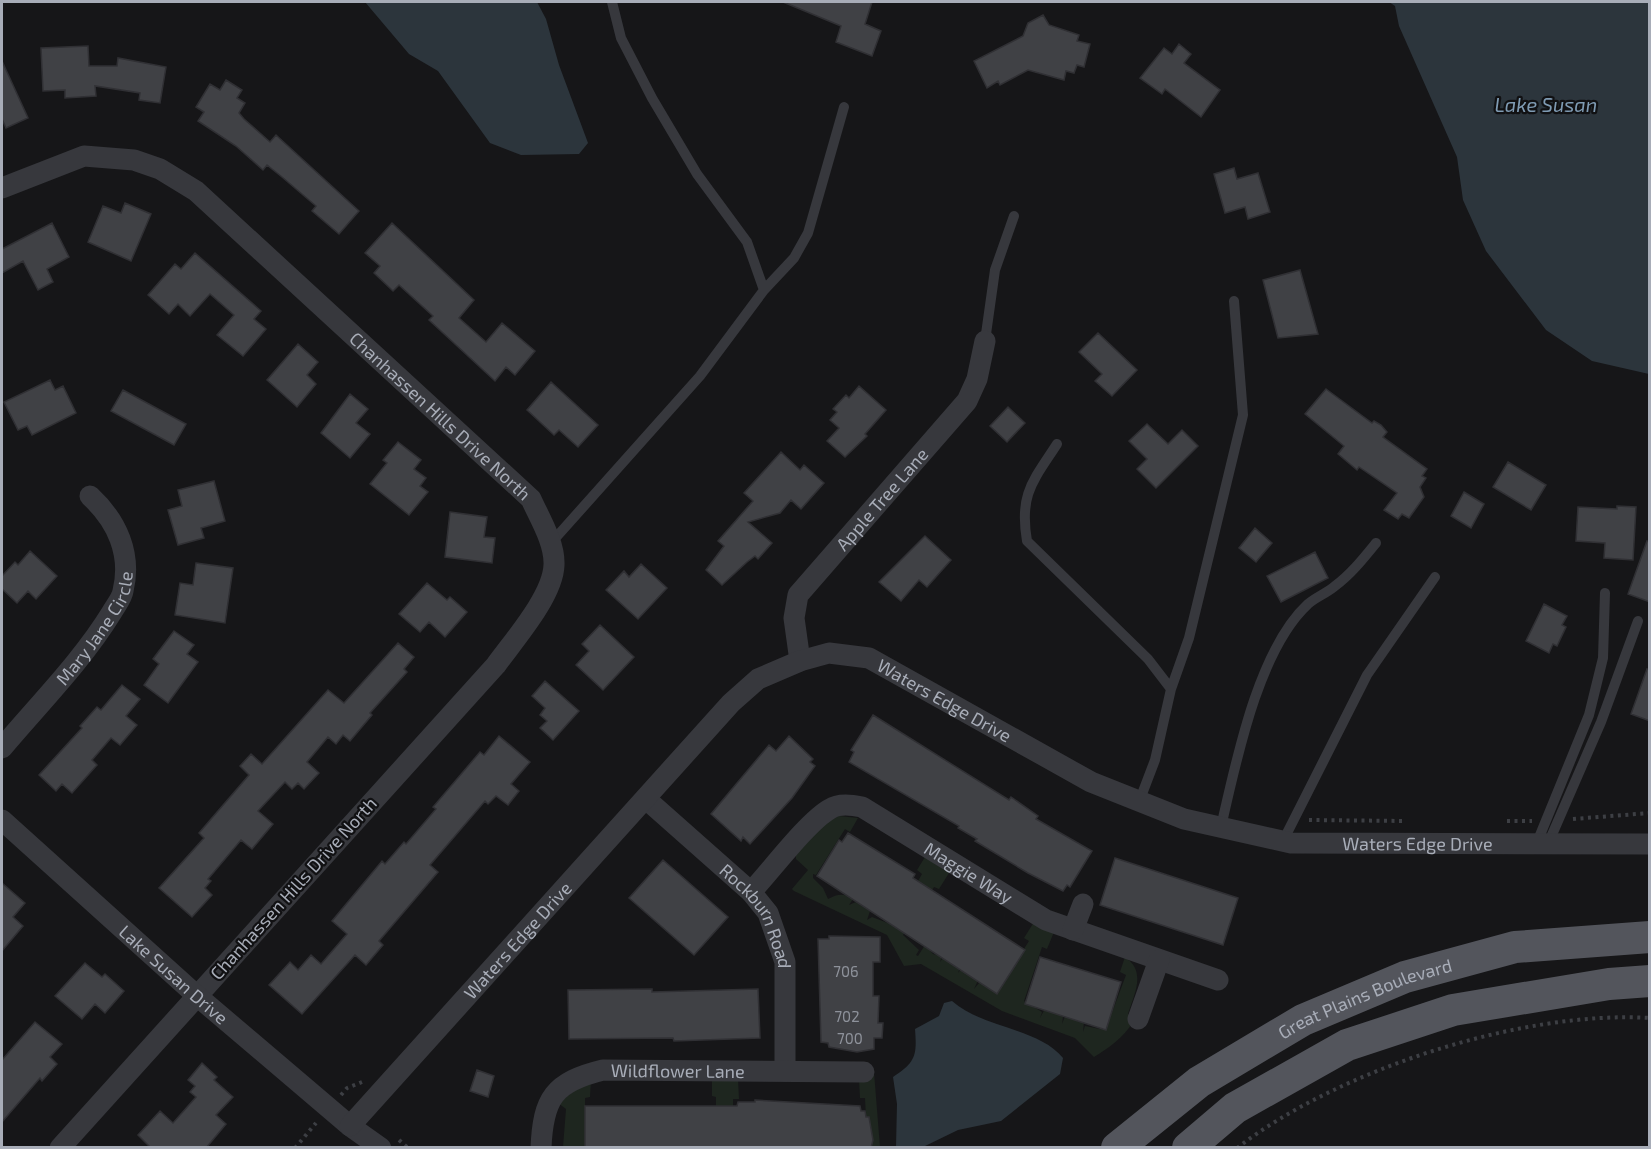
<svg xmlns="http://www.w3.org/2000/svg" width="1651" height="1149" font-family="'Exo 2',sans-serif">
<style>
.green{fill:#1e261f}
.water{fill:#2c353c}
.building{fill:#404145;stroke:#303034;stroke-width:1.5}
.lines{fill:none;stroke-linecap:round;stroke-linejoin:round}
.path{stroke:#3d3f44;stroke-width:4;stroke-dasharray:3 4.5;stroke-linecap:butt}
.lane{stroke:#37383d;stroke-width:10}
.street{stroke:#37383d;stroke-width:21}
.primary{stroke:#53555c;stroke-width:32}
.labels{text-anchor:middle;dominant-baseline:central;stroke-width:4.5;stroke-linejoin:round;paint-order:stroke}
.number-label{font-size:15px;fill:#8e929b}
.street-label{font-size:18px;fill:#a8adb8;stroke:#111113}
.water-label{font-size:20px;font-style:italic;fill:#7f9bb3;stroke:#111113}
</style>
<rect width="100%" height="100%" fill="#161618"/>
<path class="green" d="M839,816L858,818L850,832L845,829L816,875L813,874V878L823,888L828,899C838,894 844,893 853,899L849,905L856,902L870,911L867,920L872,917L893,925L922,874L917,870L925,857L949,873L939,889L934,887L903,935L919,950L916,955L918,956L925,945L933,954L942,956L940,962L944,956L961,965L958,973L961,969L979,978L974,989L979,983L998,990L1029,941L1024,938L1034,922L1054,932L1047,949L1042,947L1024,1001L1042,1012L1040,1018L1046,1007L1063,1017L1062,1024L1066,1014L1084,1021L1083,1032L1085,1026L1100,1029L1101,1025L1107,1026L1126,975L1120,972L1125,957C1147,972 1134,994 1128,1014L1132,1016L1133,1022C1124,1037 1109,1048 1094,1057L1075,1038L1002,1011L921,964L904,966L887,935L794,891L792,889L808,870L796,859V855L824,824Z
M874,1072L880,1147H871L873,1139L869,1118L866,1117L865,1098H860L859,1080Z
M591,1079L590,1097L585,1098V1147H563L566,1109L558,1103Z
M712,1079H738L739,1099H733V1109L716,1108V1097L712,1096Z"/>
<path class="water" d="M365,2H537L546,19L559,65L588,143L579,154L521,155L490,143L438,71L409,54Z
M1389,2H1649V374L1592,361L1546,330L1486,251L1463,200L1457,157L1399,26L1395,6Z
M952,1001C982,1028 1039,1028 1063,1058L1060,1074L1001,1121L958,1130L923,1147H896L897,1104L893,1077C916,1062 917,1055 915,1029L939,1016L944,1003Z"/>
<path class="building" d="M783,2H872L865,24L881,31L872,56L836,42L841,26Z
M1043,15L1049,25L1079,35L1077,41L1090,44L1084,67L1077,65L1074,73L1066,71L1064,80L1028,70L1000,85L998,81L987,88L974,61L1023,36L1028,23Z
M1179,44L1191,54L1184,63L1220,90L1201,117L1165,89L1162,94L1140,78L1164,48L1172,54Z
M88,46L89,66H117L118,58L166,67L160,103L139,100L140,93L95,86L96,96L65,98V90L43,91L41,48Z
M2,61L28,118L6,128L2,119Z
M226,80L242,90L237,98L245,103L239,113L244,119L270,142L276,135L359,211L339,234L312,211L316,206L282,177L267,165L263,170L236,146L198,121L204,112L196,107L210,84L220,90Z
M1234,168L1237,179L1258,173L1270,212L1248,219L1245,207L1225,213L1214,174Z
M125,203L151,214L131,261L88,242L103,206L121,213Z
M52,223L69,257L47,269L53,282L38,290L23,261L2,273V249Z
M392,223L474,300L459,318L486,342L502,323L535,351L515,375L506,367L495,381L429,320L433,316L399,285L393,291L374,273L380,266L365,253Z
M195,253L261,311L254,319L266,329L243,356L217,335L234,315L210,294L190,316L178,304L169,314L148,295L175,264L181,269Z
M1300,270L1318,334L1278,338L1263,280Z
M1098,333L1137,370L1112,396L1095,381L1102,374L1079,352Z
M298,344L318,362L307,375L316,384L297,407L267,380Z
M50,380L55,390L63,386L76,413L32,435L27,426L18,430L4,402Z
M551,382L598,425L578,447L559,430L554,435L527,410Z
M859,386L886,410L865,434L867,436L845,457L827,441L839,428L830,420L837,412L833,409L846,395L849,398Z
M1326,389L1372,423L1374,421L1381,425L1387,432L1383,437L1427,469L1422,476L1426,478L1420,487L1424,497L1409,518L1402,514L1398,519L1384,510L1397,493L1359,467L1357,470L1338,454L1344,446L1305,414Z
M123,390L186,424L174,445L111,411Z
M350,394L368,409L356,423L370,434L350,458L321,433Z
M1008,407L1025,423L1007,442L990,426Z
M1147,424L1168,444L1182,430L1198,446L1156,488L1137,469L1147,459L1129,441Z
M398,442L421,460L414,469L426,478L420,486L428,492L409,515L370,484L387,463L383,460Z
M781,452L800,470L804,465L824,483L801,509L791,500L780,513L748,522L772,543L758,559L755,556L747,562L722,585L706,570L724,546L718,541L753,501L744,493Z
M1508,462L1546,485L1531,510L1493,487Z
M214,481L225,521L201,528L204,538L178,545L168,510L182,506L178,490Z
M1464,492L1484,504L1471,528L1451,516Z
M1617,506L1636,507L1633,560L1604,558L1605,543L1576,541L1578,507L1617,509Z
M450,512L487,517L484,537L495,538L492,563L445,557Z
M1255,528L1272,543L1256,562L1239,548Z
M925,536L951,560L927,587L919,580L901,601L879,582Z
M1647,541L1650,542V602L1628,594Z
M30,551L57,576L36,599L28,591L17,603L2,589V576L15,562L18,565Z
M1315,552L1328,578L1281,602L1267,576Z
M196,563L233,568L225,623L175,615L180,583L193,585Z
M641,564L667,588L638,619L606,590L624,571L629,577Z
M427,583L447,600L450,597L467,612L445,637L429,622L420,632L399,614Z
M1544,604L1567,616L1562,625L1566,627L1557,646L1553,644L1549,653L1526,641Z
M600,625L634,657L603,690L576,665L589,651L582,644Z
M174,631L194,645L187,654L198,662L168,703L144,685L159,664L153,659Z
M398,643L414,657L404,669L407,672L370,713L372,715L350,741L343,735L336,744L328,737L307,762L319,773L304,789L298,783L292,789L285,782L258,811L273,824L252,849L241,840L208,879L211,881L205,888L212,895L192,917L159,888L204,838L199,833L249,775L240,766L251,754L262,764L328,690L344,703Z
M1647,669L1650,670V721L1631,714Z
M545,681L579,711L553,740L540,728L547,721L540,715L545,708L532,696Z
M122,685L140,699L126,716L137,725L120,745L111,738L92,760L97,765L72,793L62,784L56,791L39,775L82,728L80,726L97,707L101,710Z
M873,715L1009,800L1011,797L1038,816L1036,819L1092,851L1070,887L1067,885L1063,891L1028,873L975,841L977,839L958,828L959,826L849,762L854,752L851,750Z
M499,736L530,762L511,784L519,791L508,805L496,796L488,804L485,801L430,865L438,872L379,941L383,945L366,965L355,955L302,1014L269,985L290,962L298,970L311,955L321,964L347,934L332,921L382,861L385,864L404,842L406,844L436,809L433,807L480,752L484,755Z
M789,736L813,759L810,762L815,766L792,798L750,844L743,837L741,841L711,814L769,745L776,751Z
M848,833L915,874L913,878L1025,950L997,994L817,876L839,840L842,842Z
M1115,858L1238,898L1223,945L1100,905Z
M663,860L728,917L694,955L629,898Z
M2,883L25,903L13,917L23,926L2,951Z
M829,936L880,937V962H873V996H879L878,1023H883L882,1038H874V1049L857,1052L829,1047L828,1043L821,1042L818,939H829Z
M1040,957L1121,982L1106,1030L1025,1004Z
M85,963L102,977L105,974L124,991L105,1013L95,1004L82,1019L55,996Z
M652,989V992L758,989L760,1038L674,1041L673,1038L569,1039L568,990Z
M35,1022L62,1044L50,1057L57,1064L42,1081L40,1078L2,1122V1060Z
M202,1063L217,1077L214,1080L233,1097L216,1115L226,1124L206,1148H151L138,1135L160,1111L173,1123L196,1097L190,1092L195,1086L188,1080Z
M477,1070L494,1076L488,1097L470,1091Z
M755,1100L860,1106L861,1111H865L866,1117H869L873,1140L871,1148H585V1106H737L738,1102H755Z"/>
<g class="lines">
<path class="path" d="M1573,819L1650,813
M1309,820L1406,821
M1507,821H1532
M341,1095L347,1088L362,1082
M399,1140L408,1148
M295,1148L316,1123
M1237,1148C1338,1070 1522,1010 1650,1018"/>
<path class="lane" d="M612,2L621,38L652,98L697,174L747,242L764,290
M985,341L995,270L1014,216
M1057,444C1033,481 1019,494 1027,541L1148,659L1171,689L1155,760L1139,802
M551,543L700,376L764,290L794,258L808,233L844,107
M1171,689L1189,638L1243,415L1234,301
M1221,827C1236,762 1258,650 1308,604C1316,597 1327,593 1335,586C1351,574 1363,559 1376,543
M1283,841L1367,675L1435,577
M1548,844L1601,722L1638,621
M1536,845L1589,715L1603,658L1605,593"/>
<g class="street">
<path id="s1" d="M2,188L84,156L134,160L160,169L196,191L531,499C540,519 555,543 554,565C553,596 514,640 496,665L60,1148"/>
<path id="s2" d="M800,661L794,618L798,595L967,401L977,379L985,341"/>
<path id="s3" d="M2,748C39,704 82,661 112,612C116,605 122,598 123,591C132,554 117,521 90,496"/>
<path id="s4" d="M646,799L751,892L768,913L785,962V1071"/>
<path id="s5" d="M2,820L196,995L350,1126L381,1148"/>
<path id="s6" d="M751,892C770,872 808,821 830,809C839,803 852,805 862,807L1046,920L1218,980"/>
<path d="M1073,930L1083,904"/>
<path d="M1138,1019L1159,960"/>
<path id="s7" d="M350,1126L731,703L758,679L800,661L829,653L869,658L1091,782L1184,819L1291,843L1650,844"/>
<path id="s8" d="M541,1148C543,1098 554,1082 603,1070L864,1072"/>
</g>
<g class="primary">
<path id="s9" d="M1117,1148L1199,1082L1303,1020L1405,977L1515,947L1650,937"/>
<path d="M1188,1148L1235,1108L1347,1045L1453,1010L1609,984L1650,981"/>
</g>
</g>
<g class="labels">
<g class="number-label">
<text x="846" y="971">706</text>
<text x="847" y="1016">702</text>
<text x="850" y="1038">700</text>
</g>
<g class="street-label">
<text stroke="none"><textPath href="#s1" startOffset="540">Chanhassen Hills Drive North</textPath></text>
<text stroke="none"><textPath href="#s2" startOffset="194">Apple Tree Lane</textPath></text>
<text stroke="none"><textPath href="#s3" startOffset="153">Mary Jane Circle</textPath></text>
<text stroke="none"><textPath href="#s7" startOffset="808">Waters Edge Drive</textPath></text>
<text stroke="none"><textPath href="#s7" startOffset="1312">Waters Edge Drive</textPath></text>
<text stroke="none"><textPath href="#s6" startOffset="273">Maggie Way</textPath></text>
<text transform="translate(293 888) rotate(-48)">Chanhassen Hills Drive North</text>
<text stroke="none"><textPath href="#s4" startOffset="164">Rockburn Road</textPath></text>
<text stroke="none"><textPath href="#s7" startOffset="250">Waters Edge Drive</textPath></text>
<text stroke="none"><textPath href="#s5" startOffset="231">Lake Susan Drive</textPath></text>
<text stroke="none"><textPath href="#s9" startOffset="292">Great Plains Boulevard</textPath></text>
<text stroke="none"><textPath href="#s8" startOffset="186">Wildflower Lane</textPath></text>
</g>
<g class="water-label">
<text x="1546" y="104">Lake Susan</text>
</g>
</g>
<rect width="1651" height="1149" fill="none" stroke="#a8adb8" stroke-width="6"/>
</svg>
